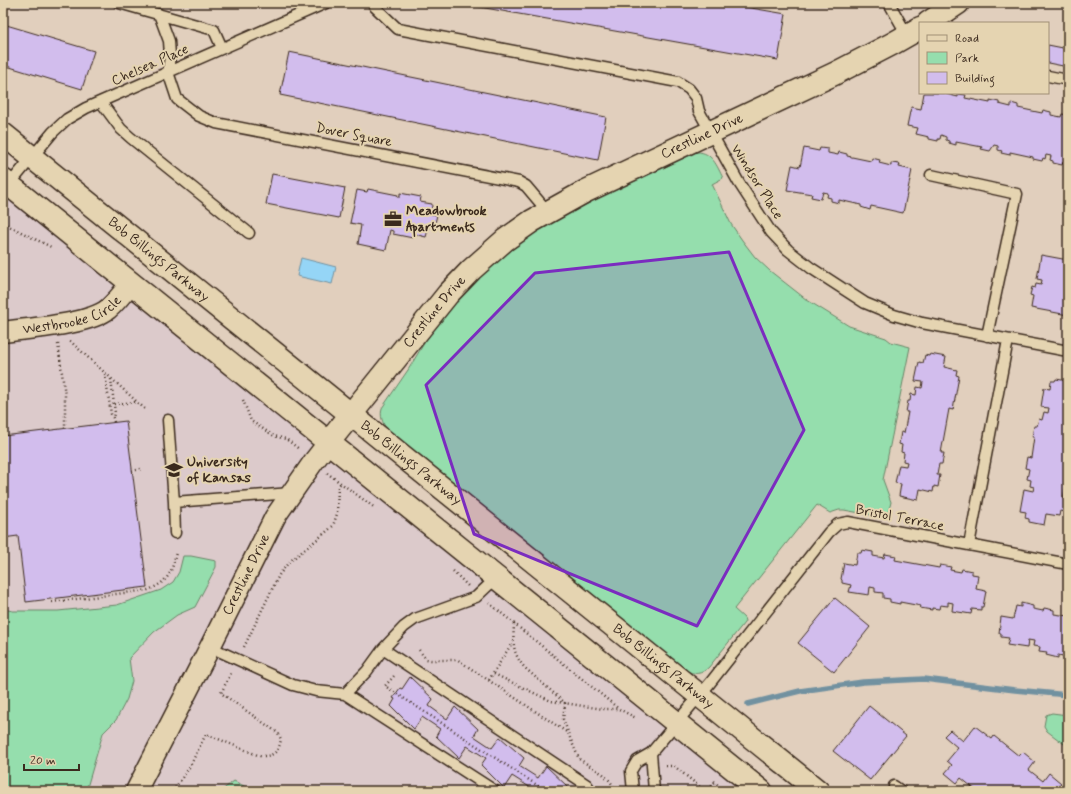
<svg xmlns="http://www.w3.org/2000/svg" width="1071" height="794" font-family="Mynerve,sans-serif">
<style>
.built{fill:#dccacb}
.green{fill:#95dead;stroke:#688466}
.water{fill:#95d5f6;stroke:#7191a0}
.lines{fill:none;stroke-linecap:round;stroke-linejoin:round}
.stream{stroke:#7191a0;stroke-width:5.5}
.building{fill:#d2bded;stroke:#3b2a1e}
.service-casing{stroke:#3b2a1e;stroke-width:13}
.minor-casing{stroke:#3b2a1e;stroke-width:23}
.tertiary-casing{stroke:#3b2a1e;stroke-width:25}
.secondary-casing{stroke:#3b2a1e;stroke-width:25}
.path{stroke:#3b2a1e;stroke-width:2.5;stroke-dasharray:1 3;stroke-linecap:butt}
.service{stroke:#e5d4b1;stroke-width:10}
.minor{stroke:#e5d4b1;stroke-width:20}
.tertiary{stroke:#e5d4b1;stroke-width:22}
.secondary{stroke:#e5d4b1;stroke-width:22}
.marked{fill:#7b2cbf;fill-opacity:0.2;stroke:#7b2cbf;stroke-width:3;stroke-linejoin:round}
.labels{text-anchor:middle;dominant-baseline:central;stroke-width:4;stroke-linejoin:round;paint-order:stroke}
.street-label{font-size:14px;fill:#3b2a1e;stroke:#e5d4b1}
.poi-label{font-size:14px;font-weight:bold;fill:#3b2a1e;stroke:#e5d4b1;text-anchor:start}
</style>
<rect width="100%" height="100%" fill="#e1cfbd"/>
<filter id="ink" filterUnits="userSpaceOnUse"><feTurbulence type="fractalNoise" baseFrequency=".025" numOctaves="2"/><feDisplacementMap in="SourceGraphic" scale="8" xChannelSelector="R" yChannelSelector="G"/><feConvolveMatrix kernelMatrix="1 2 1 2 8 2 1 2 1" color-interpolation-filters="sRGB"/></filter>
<g filter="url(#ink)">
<path class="built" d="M3,194L619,692L744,791H3Z"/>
<path class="green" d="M697,152C712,152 717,166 723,178L712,184L731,224L742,240L755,257L770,271L807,300L849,326L886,338L891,342L910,347L883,480L891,502L887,518L844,510H839L830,513L817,505L734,609L744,618L745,621L744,623L709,667C701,675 695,675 685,670L387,430C382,422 380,416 382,408L408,370L426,340L458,299L483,274L512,249L529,236L564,215Z
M183,556H191L216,561V567L195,607L177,615L154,632L129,658L132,681L127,699L116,720L103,733L86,791H3V609L13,611H58L117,605L161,590L173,582L179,572Z
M1052,713L1068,715V747L1047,731L1044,726L1046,715Z
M234,781L246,787L244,791H221Z"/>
<path class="water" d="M301,258L336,267L332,284L297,276Z"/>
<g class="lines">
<path class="stream" d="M748,704L800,691L863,682L924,679L1015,690L1068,695"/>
</g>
<path class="building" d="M457,3H722L786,14L778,60Z
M1068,6V25L1064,24Z
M3,24L94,51L82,89L3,65Z
M1048,45L1068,49V67L1048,63Z
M289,52L606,117L598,160L280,95Z
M924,93H946V94L958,97V94L966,95L965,98L990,103V100L999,102V104L1011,107V103L1018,105V108L1042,113L1043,110L1051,112V115L1061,117L1062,114L1068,115V163L1063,162L1062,165L1053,163V161L1050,160L1051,156L1046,155L1045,159L1043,158L1042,161L1033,159V157L1010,152V155L1001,153L1002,151L998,150V146L994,145L990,151L981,149L982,147L956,142V145L949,143V141L946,140V137L941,135L940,139H938V141L929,139V137L916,134L918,128L907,126L911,107L921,109Z
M804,148L819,151L820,148L828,149V153L838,155L839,152L847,154V156L871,161L872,158L880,160L879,163L891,166V163L900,164L899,167L912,170L903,213L871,206L870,210L861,207V205L839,200V203L831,201V198L827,197L828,193L823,192L821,199L811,197L812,194L787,190L792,165L800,167Z
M272,174L345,188L339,218L266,204Z
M368,189L398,195L397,197H400V193L421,197L420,202L432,204L431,214L437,215L434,227L429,226L426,237L414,234L413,238L393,234V231L390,230L386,250L358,244L361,225L350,223L357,190L367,192Z
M1041,255L1068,260V315L1031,308L1033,296L1030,295L1032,287L1035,288L1036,284L1041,285L1042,280L1037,279Z
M930,354L946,357L944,367L957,370L956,375L959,376L953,410L949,409L941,453H944L942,464H939L937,475H940L938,487L934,486L933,492L920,489L918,500L899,496L901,484L895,483L899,465L906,466L907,462L903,461L904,453L901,452L902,445L899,444L901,432L904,433L908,412H906L908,401H910L911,394L916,395L917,387L922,388L923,382L915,381L919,362L923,363L925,355L929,356Z
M1056,379L1068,381V489H1065L1063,499L1066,500L1064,512L1060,511L1059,516L1046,514L1044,525L1029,522V519L1025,518L1026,512L1020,511L1024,489L1033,491L1034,487L1030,486L1031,480L1027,479L1029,469L1025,468L1027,457L1031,458L1034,437H1032L1034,426H1037L1039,419L1042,420L1044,412L1048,413L1049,408L1041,407L1044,388L1050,389L1051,381H1055Z
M126,421L147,587L26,602L18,536L3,538V436Z
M862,550L873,552V556L884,558L885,554L896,556L895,560L939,568L940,565L951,567L950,570L961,572L962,569L972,571V574L978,575L976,589L986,591L983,607H981V610L972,609L971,614L952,611L953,603L948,602V606L940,605L939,609L932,608V610L920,608L921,606L900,602V604L890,602V599L883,598V593L875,592V588L870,587L869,595L849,592L851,585L842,583V580L841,579L844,563L855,565L857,553H861Z
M835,598L870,627L834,672L798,643Z
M1021,603L1033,606V609L1043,611L1044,608L1054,610V614L1068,616V657L1058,655V658L1046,655L1047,653L1039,652L1040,647L1033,646L1034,641L1028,640L1027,648L1007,645L1009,638L1001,637V633H999L1001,617L1013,619L1016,606L1021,607Z
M410,677L433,699L429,706L447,719L455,707L478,729L474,736L492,748L500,737L524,758L519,766L538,778L546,766L569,788L567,791H530L531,788L512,776L504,788L481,765L486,758L467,746L459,758L436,736L440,729L422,717L414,729L391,706L395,699L393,698L400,688L402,689Z
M869,706L906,736L870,780L833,751Z
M975,726L992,739L994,736L1019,756L1023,752L1035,762L1029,770L1043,781L1049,773L1061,783L1058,787L1063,791H977L961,778L957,783L945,773L952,765L947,761L958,748L944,736L950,730L963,741Z"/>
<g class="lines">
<g class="service-casing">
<path id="service" d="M119,3L214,30L222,48
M373,3L375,7L398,29L678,82L689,89L696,98L699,111L739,183L771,232L788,250L811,268L865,303L894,315L922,323L1068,351
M889,3L907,35
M159,14L169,41L170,55L168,72L177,99L199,116L216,123L519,182L526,186L548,212
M1048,76L1068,80
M101,102L121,129L131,138L249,233
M931,175L1017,194L987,336
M9,185L53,132L67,119L86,108L326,3
M168,420L174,502L175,533
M174,502L291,493
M969,545L1068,564
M210,647L293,685L316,691L345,694L367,671L383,649L404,627L415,619L476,597L496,578
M383,649L587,785L591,791
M345,694L495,791
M651,753L654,791
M894,786L901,791
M633,791L631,771L637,761L651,753L710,683L829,532L838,524L848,522L969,545L1008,340"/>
</g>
<g class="minor-casing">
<g id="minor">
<path id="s1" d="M3,332C30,328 88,325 108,309C117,301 124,292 131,283"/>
<path id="s2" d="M136,791L210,647L275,517L314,461L328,443"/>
</g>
</g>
<g class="tertiary-casing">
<g id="tertiary">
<path d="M928,23L958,3"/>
<path id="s3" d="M328,443L448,294L471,270L505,240L532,221L586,191L834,74L892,44L920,28"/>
</g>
</g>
<g class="secondary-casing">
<g id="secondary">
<path id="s4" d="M3,134L818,791"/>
<path d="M3,180L761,791"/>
</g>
</g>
<path class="path" d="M3,223L53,248
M70,341L146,410
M58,344L65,395V428
M105,374L111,414L113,418L114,422
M111,379L115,413L114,418
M243,400L251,421L274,436L286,439L299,449
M114,404L136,402
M132,471L141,469
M327,473L375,508
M453,571L468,586
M52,602L148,590C168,582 172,573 176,552
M489,603L619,709L636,718
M514,624C513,643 512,653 525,668L565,703L563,719L568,732
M244,647L279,575L289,562L325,533L333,526L337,514L338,486L341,483
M419,650L426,659L431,660H458L568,733L579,759L603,774L610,781L616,791
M494,674L551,701L603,709H618
M394,676L385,686L546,791
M489,680L512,643
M666,766H674L705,791
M714,781L724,791
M173,791L189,768L206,734L260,756C273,757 279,752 281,739L278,733L221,693L232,671
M705,791L715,782"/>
<use href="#service" class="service"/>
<use href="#minor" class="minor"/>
<use href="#tertiary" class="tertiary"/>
<use href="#secondary" class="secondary"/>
</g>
</g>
<path class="marked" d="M729,252L804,430L697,626L474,534L426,385L535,273Z"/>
<defs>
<g id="office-bare" transform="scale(1.38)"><path d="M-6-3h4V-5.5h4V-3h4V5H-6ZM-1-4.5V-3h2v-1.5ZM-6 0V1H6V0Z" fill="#3b2a1e" stroke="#e5d4b1" stroke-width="2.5" paint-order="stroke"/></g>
<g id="university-bare" transform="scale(1.38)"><path d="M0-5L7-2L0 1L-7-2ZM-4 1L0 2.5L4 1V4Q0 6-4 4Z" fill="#3b2a1e" stroke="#e5d4b1" stroke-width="2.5" paint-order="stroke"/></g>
</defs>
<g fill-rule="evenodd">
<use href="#office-bare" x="393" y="219"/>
<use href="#university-bare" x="174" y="470"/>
</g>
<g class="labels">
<g class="street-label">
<text transform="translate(150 65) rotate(-24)">Chelsea Place</text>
<text transform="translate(354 135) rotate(11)">Dover Square</text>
<text stroke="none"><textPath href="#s3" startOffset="493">Crestline Drive</textPath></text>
<text transform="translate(757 182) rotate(58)">Windsor Place</text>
<text stroke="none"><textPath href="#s4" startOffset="200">Bob Billings Parkway</textPath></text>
<text stroke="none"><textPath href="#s1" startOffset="72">Westbrooke Circle</textPath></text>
<text stroke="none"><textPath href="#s3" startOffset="169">Crestline Drive</textPath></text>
<text stroke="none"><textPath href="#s4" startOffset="524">Bob Billings Parkway</textPath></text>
<text transform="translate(900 518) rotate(11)">Bristol Terrace</text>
<text stroke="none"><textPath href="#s2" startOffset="243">Crestline Drive</textPath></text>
<text stroke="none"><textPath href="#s4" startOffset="848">Bob Billings Parkway</textPath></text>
</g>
<g class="poi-label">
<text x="406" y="211">Meadowbrook<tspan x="406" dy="16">Apartments</tspan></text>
<text x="187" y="462">University<tspan x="187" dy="16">of Kansas</tspan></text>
</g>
</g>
<rect width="1071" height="794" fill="none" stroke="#e5d4b1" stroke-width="16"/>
<rect x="8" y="8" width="1055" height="778" fill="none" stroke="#3b2a1e" stroke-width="1.5" filter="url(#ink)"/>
<rect x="919" y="22" width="130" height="72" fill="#e5d4b1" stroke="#a19076"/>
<rect x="927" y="35" width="20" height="6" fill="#e5d4b1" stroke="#a19076"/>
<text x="955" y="42" font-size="12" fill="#3b2a1e">Road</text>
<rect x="927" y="52" width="20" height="12" fill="#95dead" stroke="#a19076"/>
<text x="955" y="62" font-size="12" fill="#3b2a1e">Park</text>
<rect x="927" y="72" width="20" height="12" fill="#d2bded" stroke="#a19076"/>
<text x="955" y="82" font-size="12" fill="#3b2a1e">Building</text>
<path d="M24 764v6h55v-6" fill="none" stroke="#3b2a1e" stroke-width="2"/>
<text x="30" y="764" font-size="12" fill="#3b2a1e" stroke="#e5d4b1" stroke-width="3" paint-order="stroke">20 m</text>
</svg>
